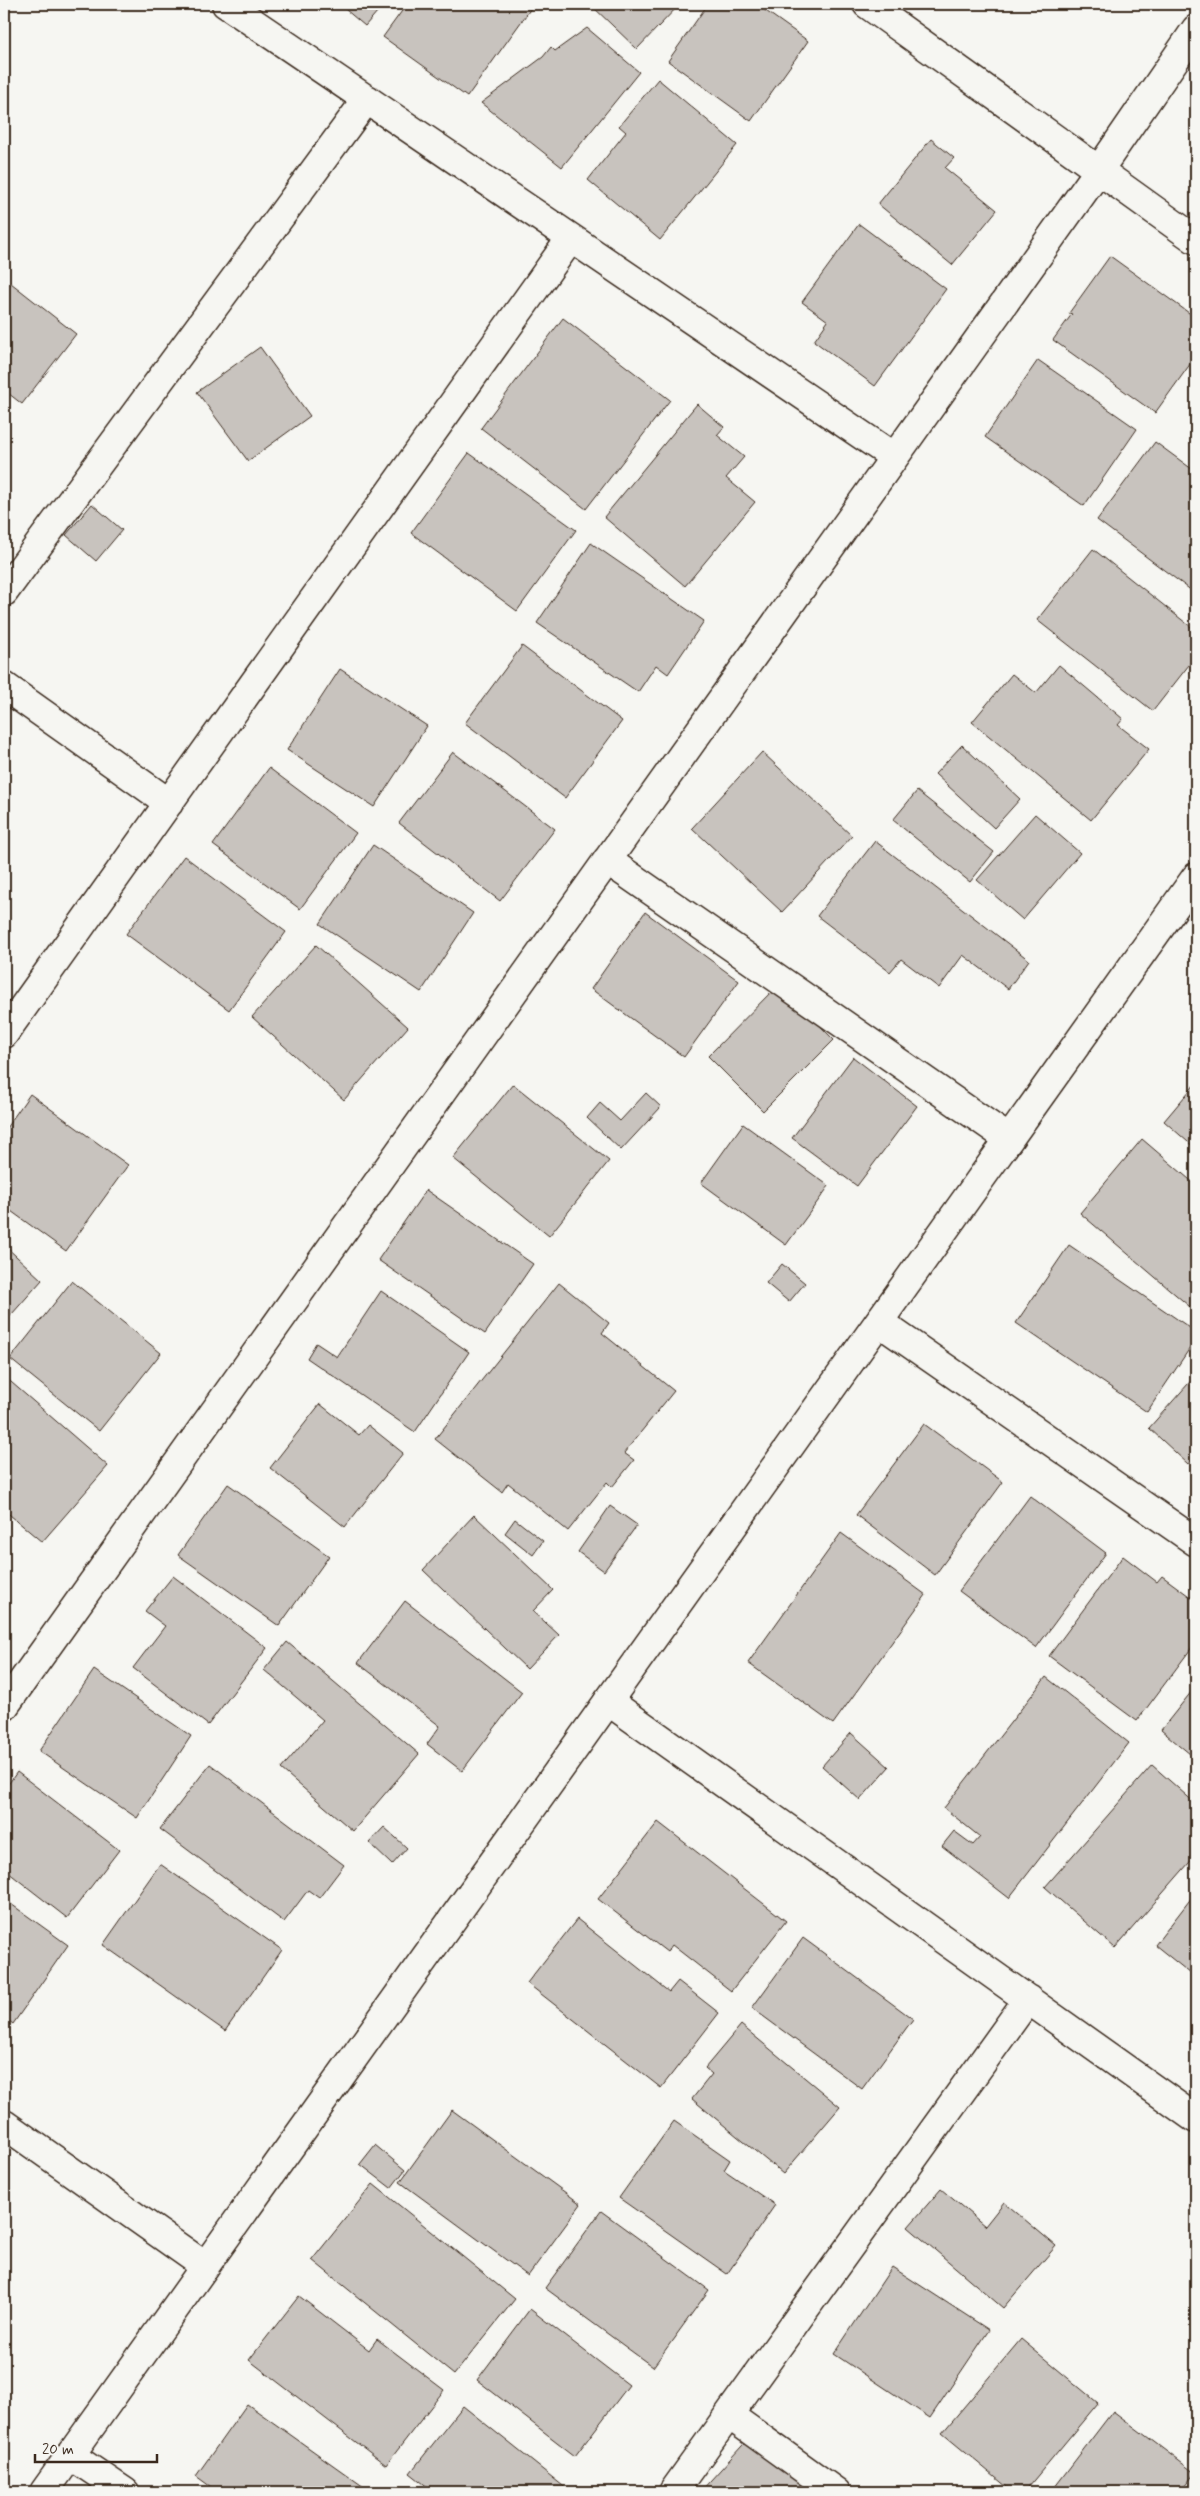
<svg xmlns="http://www.w3.org/2000/svg" width="1200" height="2496" font-family="Mynerve,sans-serif">
<style>
.building{fill:#c8c3be;stroke:#3b2a1e}
.lines{fill:none;stroke-linecap:round;stroke-linejoin:round}
.minor-casing{stroke:#3b2a1e;stroke-width:31}
.tertiary-casing{stroke:#3b2a1e;stroke-width:31}
.minor{stroke:#f6f6f2;stroke-width:28}
.tertiary{stroke:#f6f6f2;stroke-width:28}
</style>
<rect width="100%" height="100%" fill="#f6f6f2"/>
<filter id="ink" filterUnits="userSpaceOnUse"><feTurbulence type="fractalNoise" baseFrequency=".02" numOctaves="2"/><feDisplacementMap in="SourceGraphic" scale="10" xChannelSelector="R" yChannelSelector="G"/><feConvolveMatrix kernelMatrix="1 2 1 2 8 2 1 2 1" color-interpolation-filters="sRGB"/></filter>
<g filter="url(#ink)">
<path class="building" d="M339,4H384L365,26Z
M407,4H534L467,97L383,37Z
M590,4H680L637,49Z
M708,4H756L808,41L751,121L668,61Z
M587,28L639,72L562,167L481,103L543,57L551,47L555,51Z
M658,79L737,145L660,240L588,180L626,132L619,126Z
M931,139L954,158L945,168L997,210L952,265L878,204Z
M859,224L946,289L875,386L814,341L828,321L802,302Z
M1110,256L1196,318V356L1155,413L1053,340L1072,314L1069,313Z
M11,283L76,334L22,404L4,390V293Z
M563,318L670,400L586,509L481,428Z
M260,347L310,416L248,461L197,392Z
M1038,360L1137,429L1084,506L985,437Z
M697,404L724,427L717,435L744,457L726,478L755,502L685,586L604,517Z
M1196,422V435L1190,428Z
M1155,442L1196,472V482L1193,486L1196,488V594L1097,520Z
M469,453L576,530L517,611L411,533Z
M92,504L122,530L96,561L66,535Z
M591,543L704,621L668,674L656,665L638,692L537,623Z
M1093,549L1196,631V656L1153,711L1037,620Z
M522,646L622,721L565,798L465,723Z
M1059,665L1123,719L1118,725L1149,749L1091,820L972,722L1012,674L1036,693Z
M340,669L427,726L374,807L287,750Z
M962,745L1020,799L994,828L935,774Z
M453,752L555,829L500,901L399,823Z
M762,752L852,836L782,912L692,828Z
M269,768L356,833L300,909L213,845Z
M917,791L994,852L970,882L893,820Z
M1035,814L1080,853L1023,920L977,880Z
M875,841L1029,960L1008,989L963,955L939,988L901,959L890,972L817,916Z
M373,845L473,913L421,992L320,924Z
M184,856L286,932L229,1010L126,934Z
M645,912L739,981L684,1057L591,989Z
M316,945L408,1027L344,1100L252,1017Z
M779,984L834,1040L763,1111L708,1056Z
M853,1057L917,1106L857,1186L792,1138Z
M1196,1083V1149L1164,1121Z
M513,1084L609,1161L549,1236L453,1158Z
M646,1093L661,1107L621,1150L587,1118L600,1103L620,1121Z
M30,1094L128,1165L66,1251L4,1206V1131Z
M743,1124L829,1186L786,1245L701,1183Z
M1142,1139L1196,1185V1312L1080,1213Z
M426,1190L533,1264L485,1334L378,1260Z
M4,1245L42,1280L4,1323Z
M1069,1245L1196,1332V1339L1147,1412L1016,1323Z
M782,1264L805,1283L789,1302L766,1283Z
M72,1281L161,1353L99,1431L10,1359Z
M559,1283L609,1323L602,1333L674,1391L624,1453L634,1460L612,1487L607,1482L568,1531L508,1483L502,1492L435,1439Z
M381,1291L469,1352L415,1432L307,1358L316,1343L337,1357Z
M1196,1375V1455L1188,1464L1149,1428Z
M4,1376L108,1466L42,1542L4,1510Z
M320,1404L359,1435L368,1425L403,1453L345,1527L270,1468Z
M924,1424L1003,1482L935,1575L856,1515Z
M228,1484L329,1556L279,1626L178,1555Z
M1030,1496L1106,1553L1036,1648L959,1591Z
M610,1506L637,1525L604,1571L578,1552Z
M474,1515L553,1590L533,1611L559,1635L527,1669L423,1570Z
M515,1519L543,1541L533,1555L505,1533Z
M841,1533L926,1595L833,1724L748,1663Z
M1123,1556L1157,1582L1162,1576L1196,1601V1642L1137,1721L1049,1656Z
M173,1576L267,1648L208,1725L133,1668L165,1626L145,1611Z
M405,1601L522,1692L462,1771L427,1744L440,1726L358,1663Z
M287,1642L419,1754L353,1831L281,1769L323,1720L264,1670Z
M94,1670L191,1736L137,1818L39,1751Z
M1046,1677L1129,1743L1009,1898L942,1846L954,1831L973,1845L980,1837L944,1808Z
M1196,1686V1759L1161,1730Z
M851,1733L889,1767L860,1800L822,1766Z
M210,1764L344,1865L319,1898L308,1890L284,1922L160,1829Z
M1152,1765L1196,1804V1855L1115,1948L1045,1887Z
M17,1772L119,1850L67,1918L4,1869V1790Z
M658,1822L786,1921L731,1991L672,1945L667,1952L598,1899Z
M384,1827L407,1848L392,1865L369,1843Z
M160,1864L282,1950L225,2031L103,1945Z
M1196,1892V1978L1155,1945Z
M4,1899L68,1945L13,2024L4,2017Z
M577,1919L669,1992L678,1981L719,2013L661,2088L527,1983Z
M803,1938L913,2019L862,2089L752,2008Z
M741,2025L840,2107L783,2174L692,2099L712,2074L705,2068Z
M452,2110L581,2204L528,2276L400,2182Z
M674,2121L730,2160L724,2170L775,2205L727,2274L619,2198Z
M375,2145L405,2170L391,2188L360,2164Z
M373,2184L515,2299L454,2375L312,2260Z
M941,2189L985,2226L1004,2202L1056,2246L1003,2308L908,2227Z
M601,2211L709,2290L653,2367L545,2288Z
M892,2267L989,2330L930,2418L834,2354Z
M299,2296L369,2350L377,2339L444,2390L386,2465L249,2360Z
M530,2309L629,2385L575,2456L477,2380Z
M1021,2339L1098,2403L1024,2492H1013L942,2433Z
M247,2404L371,2492H218L196,2476Z
M463,2406L568,2490L566,2492H434L410,2473Z
M1113,2411L1195,2473L1180,2492H1051Z
M752,2435L817,2492H700Z"/>
<g class="lines">
<g class="minor-casing">
<path id="minor" d="M226,4L894,457
M867,4L1196,240
M4,592L367,99
M4,686L169,803
M607,860L1009,1139
M4,1034L571,238
M879,1322L1196,1542
M608,1701L1196,2119
M4,1707L1099,170L1196,29
M4,2124L205,2266
M729,2415L836,2492
M70,2455L125,2492
M673,2492L1028,1999"/>
</g>
<g class="tertiary-casing">
<path id="tertiary" d="M44,2492L1196,877"/>
</g>
<use href="#minor" class="minor"/>
<use href="#tertiary" class="tertiary"/>
</g>
</g>
<rect width="1200" height="2496" fill="none" stroke="#f6f6f2" stroke-width="20"/>
<rect x="10" y="10" width="1180" height="2476" fill="none" stroke="#3b2a1e" stroke-width="2" filter="url(#ink)"/>
<path d="M35 2454v8h122v-8" fill="none" stroke="#3b2a1e" stroke-width="2.5"/>
<text x="42" y="2454" font-size="15" fill="#3b2a1e" stroke="#f6f6f2" stroke-width="4" paint-order="stroke">20 m</text>
</svg>
